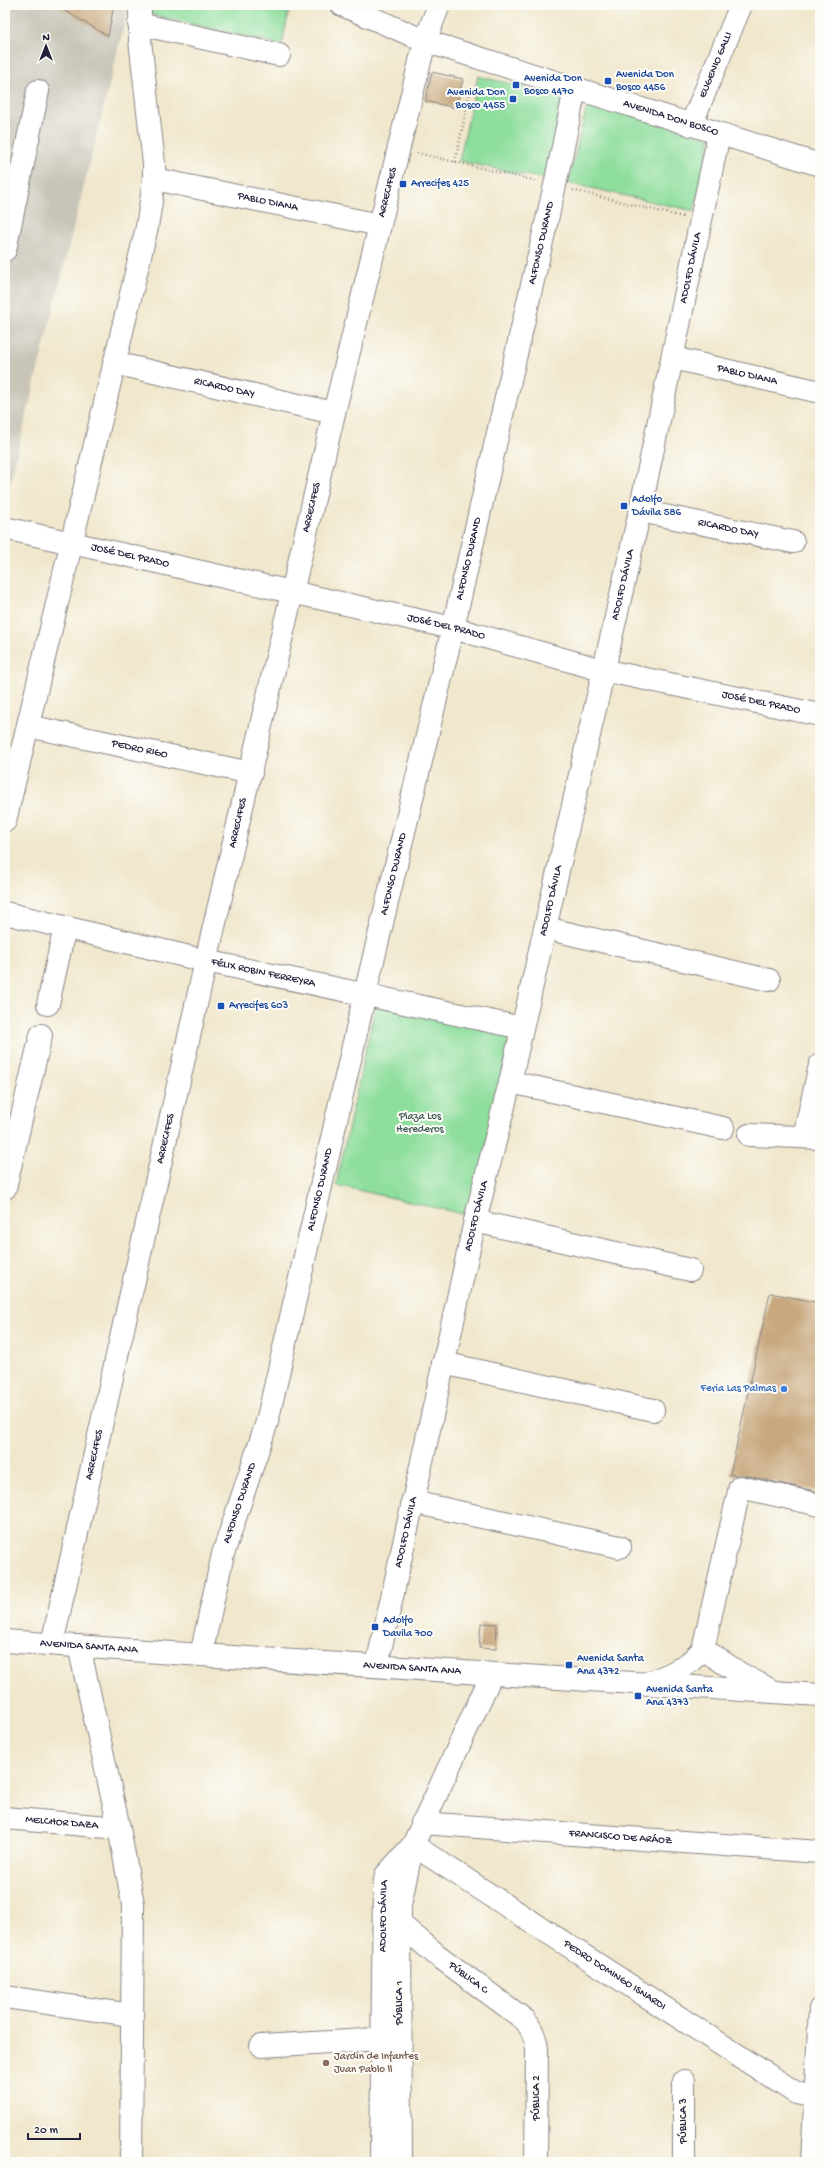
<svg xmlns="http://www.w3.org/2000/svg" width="825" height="2167" font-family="'Gochi Hand',sans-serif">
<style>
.industrial{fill:#c8c4b8}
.green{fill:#8ede9d;stroke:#58806c}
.building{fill:#c8a97f}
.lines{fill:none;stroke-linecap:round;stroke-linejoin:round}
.minor-casing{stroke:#898484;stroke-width:24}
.major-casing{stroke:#898484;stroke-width:24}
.path{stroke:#898484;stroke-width:2.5;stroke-dasharray:1 3;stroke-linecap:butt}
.minor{stroke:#fff;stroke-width:22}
.major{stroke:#fff;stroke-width:22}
.transit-dot{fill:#1a4fb4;stroke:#fdfcf7;stroke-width:1.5}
.shop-dot{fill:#3f7fe0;stroke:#fdfcf7;stroke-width:1.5}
.education-dot{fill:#8d6e63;stroke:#fdfcf7;stroke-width:1.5}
.labels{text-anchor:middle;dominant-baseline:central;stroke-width:4;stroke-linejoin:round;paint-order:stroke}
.street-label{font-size:11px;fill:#22223b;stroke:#fdfcf7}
.transit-label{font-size:11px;fill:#164399;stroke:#fdfcf7;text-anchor:start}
.park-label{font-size:11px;fill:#425a58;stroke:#fdfcf7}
.shop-label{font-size:11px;fill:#366cbe;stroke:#fdfcf7;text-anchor:end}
.education-label{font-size:11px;fill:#785e54;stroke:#fdfcf7;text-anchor:start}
</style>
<rect width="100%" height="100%" fill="#fdfcf7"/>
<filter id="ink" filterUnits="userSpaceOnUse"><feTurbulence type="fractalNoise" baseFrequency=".025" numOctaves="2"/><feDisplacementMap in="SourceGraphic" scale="8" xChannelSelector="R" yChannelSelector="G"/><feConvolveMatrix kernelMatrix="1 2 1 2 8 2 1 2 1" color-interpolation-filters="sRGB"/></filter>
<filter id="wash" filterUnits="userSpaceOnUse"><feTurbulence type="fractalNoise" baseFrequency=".012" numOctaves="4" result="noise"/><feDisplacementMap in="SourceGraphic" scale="16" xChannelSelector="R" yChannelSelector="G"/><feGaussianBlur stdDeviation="0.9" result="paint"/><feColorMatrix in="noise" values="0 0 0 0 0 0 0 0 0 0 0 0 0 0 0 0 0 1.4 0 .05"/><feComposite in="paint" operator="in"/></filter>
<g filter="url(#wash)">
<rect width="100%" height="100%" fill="#f0e7cc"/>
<path class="industrial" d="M5,5H129L5,502Z"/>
<path class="green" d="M146,5H290L282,45L148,14Z
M478,76L565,97L545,179L459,161Z
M588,102L711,138L694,211L568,183Z
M376,1003L510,1036L471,1216L336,1185Z"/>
<g id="blocks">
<path class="building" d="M55,5H114L108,36Z
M432,72L463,79L456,108L425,101Z
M770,1293L820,1303V1492L743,1475H730Z
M481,1623L497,1624L496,1649L479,1648Z"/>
</g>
</g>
<g filter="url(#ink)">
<use href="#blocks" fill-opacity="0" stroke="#898484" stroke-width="1"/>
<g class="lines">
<g class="minor-casing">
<g id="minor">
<path d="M139,24L279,55"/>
<path id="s1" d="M691,125L741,5"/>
<path id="s2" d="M154,179L380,225"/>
<path d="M5,250L38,91"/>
<path id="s3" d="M673,358L820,392"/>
<path id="s4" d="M114,363L334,413"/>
<path id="s5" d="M640,511L793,542"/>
<path id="s6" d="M9,529L453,628L602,670L820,715"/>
<path id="s7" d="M28,726L251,773"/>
<path d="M5,821L147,227C150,206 155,185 154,164L140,40V5"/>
<path id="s8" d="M5,913L206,961L522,1028"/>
<path d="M545,928L769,980"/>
<path d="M48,1004L65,927"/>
<path d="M510,1082L723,1128"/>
<path d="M749,1135L820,1138"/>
<path d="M804,1137L820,1065"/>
<path d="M5,1188L41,1035"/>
<path d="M475,1221L690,1270"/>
<path d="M443,1363L653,1410"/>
<path d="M412,1502L620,1547"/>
<path id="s9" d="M52,1644L206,961L334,413L425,41L439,5"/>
<path d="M79,1646L119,1828L133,1904L131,2162"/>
<path d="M703,1649L740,1487L820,1505"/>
<path id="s10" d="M201,1655L223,1554L267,1422L365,994L453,628L555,185L575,89"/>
<path id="s11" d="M377,1665L475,1221L510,1082L640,511L719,134"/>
<path d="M643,1684C668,1676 686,1669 703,1649L739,1673L774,1692"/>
<path id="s12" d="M5,1818L119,1828"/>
<path id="s13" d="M422,1823L820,1852"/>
<path id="s14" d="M413,1845L796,2093L820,2098"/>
<path id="s15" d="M400,1924L437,1955L525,2020C532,2029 536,2038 537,2049L536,2162"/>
<path d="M5,1997L132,2015"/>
<path d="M261,2046L383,2039"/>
<path d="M684,2081V2162"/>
<path id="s16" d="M381,2162L384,1886L386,1875L413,1845L492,1674"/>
<path d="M401,2162L400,1905L412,1848"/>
</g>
</g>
<g class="major-casing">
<g id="major">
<path id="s17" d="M342,5L425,41L820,165"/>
<path id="s18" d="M5,1641L201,1655L820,1695"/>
<path d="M812,2162L820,2009"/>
</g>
</g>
<path class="path" d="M417,153L537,181
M455,162L472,84
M573,190L683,217"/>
<use href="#minor" class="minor"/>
<use href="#major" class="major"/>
</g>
</g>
<g class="transit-dot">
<rect x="604" y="77" width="8" height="8" rx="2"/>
<rect x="512" y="81" width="8" height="8" rx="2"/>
<rect x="509" y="95" width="8" height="8" rx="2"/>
<rect x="399" y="180" width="8" height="8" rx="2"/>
<rect x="620" y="502" width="8" height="8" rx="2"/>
<rect x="217" y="1002" width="8" height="8" rx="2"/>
<rect x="371" y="1623" width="8" height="8" rx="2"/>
<rect x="565" y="1661" width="8" height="8" rx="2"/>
<rect x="634" y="1692" width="8" height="8" rx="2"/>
</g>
<circle class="shop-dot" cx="784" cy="1389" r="4"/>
<circle class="education-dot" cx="326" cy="2063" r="4"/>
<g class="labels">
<g class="street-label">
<text stroke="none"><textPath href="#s1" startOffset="65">EUGENIO GALLI</textPath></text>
<text stroke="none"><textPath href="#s17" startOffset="348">AVENIDA DON BOSCO</textPath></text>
<text stroke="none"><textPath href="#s9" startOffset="1490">ARRECIFES</textPath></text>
<text stroke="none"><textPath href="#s2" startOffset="116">PABLO DIANA</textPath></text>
<text stroke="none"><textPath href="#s10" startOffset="1453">ALFONSO DURAND</textPath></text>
<text stroke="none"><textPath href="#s11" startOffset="1432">ADOLFO DÁVILA</textPath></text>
<text stroke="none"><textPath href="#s3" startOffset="76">PABLO DIANA</textPath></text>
<text stroke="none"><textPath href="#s4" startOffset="113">RICARDO DAY</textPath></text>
<text stroke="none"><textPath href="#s9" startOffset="1166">ARRECIFES</textPath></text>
<text stroke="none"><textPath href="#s5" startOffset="90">RICARDO DAY</textPath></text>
<text stroke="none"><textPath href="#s6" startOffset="124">JOSÉ DEL PRADO</textPath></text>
<text stroke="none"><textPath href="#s10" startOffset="1129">ALFONSO DURAND</textPath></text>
<text stroke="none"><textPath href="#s11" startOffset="1108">ADOLFO DÁVILA</textPath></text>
<text stroke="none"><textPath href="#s6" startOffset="448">JOSÉ DEL PRADO</textPath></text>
<text stroke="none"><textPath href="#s6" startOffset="772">JOSÉ DEL PRADO</textPath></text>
<text stroke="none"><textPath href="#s7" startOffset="114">PEDRO RIGO</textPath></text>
<text stroke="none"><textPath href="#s9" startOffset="842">ARRECIFES</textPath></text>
<text stroke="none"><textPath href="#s10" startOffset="805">ALFONSO DURAND</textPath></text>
<text stroke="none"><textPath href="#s11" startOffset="784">ADOLFO DÁVILA</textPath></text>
<text stroke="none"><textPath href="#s8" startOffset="265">FÉLIX ROBIN FERREYRA</textPath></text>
<text stroke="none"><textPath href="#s9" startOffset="518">ARRECIFES</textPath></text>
<text stroke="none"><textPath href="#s10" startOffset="481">ALFONSO DURAND</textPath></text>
<text stroke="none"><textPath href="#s11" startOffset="460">ADOLFO DÁVILA</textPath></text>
<text stroke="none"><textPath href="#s9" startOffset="194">ARRECIFES</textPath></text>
<text stroke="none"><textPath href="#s10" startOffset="157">ALFONSO DURAND</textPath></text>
<text stroke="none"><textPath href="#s11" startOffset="136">ADOLFO DÁVILA</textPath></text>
<text stroke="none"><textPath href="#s18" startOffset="84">AVENIDA SANTA ANA</textPath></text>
<text stroke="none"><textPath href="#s18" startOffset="408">AVENIDA SANTA ANA</textPath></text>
<text stroke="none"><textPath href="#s12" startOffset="57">MELCHOR DAZA</textPath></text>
<text stroke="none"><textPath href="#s13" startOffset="199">FRANCISCO DE ARÁOZ</textPath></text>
<text stroke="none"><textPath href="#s16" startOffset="246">ADOLFO DÁVILA</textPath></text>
<text stroke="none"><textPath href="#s14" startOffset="240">PEDRO DOMINGO ISNARDI</textPath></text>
<text stroke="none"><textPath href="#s15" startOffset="87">PÚBLICA C</textPath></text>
<text transform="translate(400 2003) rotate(-90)">PÚBLICA 1</text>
<text transform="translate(537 2098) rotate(-90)">PÚBLICA 2</text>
<text transform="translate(684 2121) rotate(-90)">PÚBLICA 3</text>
</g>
<g class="transit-label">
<text x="616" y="75">Avenida Don<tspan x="616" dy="13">Bosco 4456</tspan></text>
<text x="524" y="79">Avenida Don<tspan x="524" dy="13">Bosco 4470</tspan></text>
<text x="505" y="93" text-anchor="end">Avenida Don<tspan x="505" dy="13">Bosco 4455</tspan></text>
<text x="411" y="184">Arrecifes 425</text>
<text x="632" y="500">Adolfo<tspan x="632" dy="13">Dávila 586</tspan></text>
<text x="229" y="1006">Arrecifes 603</text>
<text x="383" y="1621">Adolfo<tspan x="383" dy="13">Davila 700</tspan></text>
<text x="577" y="1659">Avenida Santa<tspan x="577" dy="13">Ana 4372</tspan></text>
<text x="646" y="1690">Avenida Santa<tspan x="646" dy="13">Ana 4373</tspan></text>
</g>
<g class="park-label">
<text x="420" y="1117">Plaza Los<tspan x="420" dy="13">Herederos</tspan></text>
</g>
<g class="shop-label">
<text x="776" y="1389">Feria Las Palmas</text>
</g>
<g class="education-label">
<text x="334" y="2057">Jardín de Infantes<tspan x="334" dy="13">Juan Pablo ll</tspan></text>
</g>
</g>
<rect width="825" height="2167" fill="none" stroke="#fdfcf7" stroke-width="20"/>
<g transform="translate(46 46)" stroke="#fdfcf7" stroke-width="3" paint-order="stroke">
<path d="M0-3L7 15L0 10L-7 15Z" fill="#22223b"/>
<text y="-6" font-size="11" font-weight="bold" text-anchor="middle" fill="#22223b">N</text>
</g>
<path d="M28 2133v6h52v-6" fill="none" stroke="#22223b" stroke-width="2"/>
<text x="34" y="2133" font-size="12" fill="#22223b" stroke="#fdfcf7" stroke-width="3" paint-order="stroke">20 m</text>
</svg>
